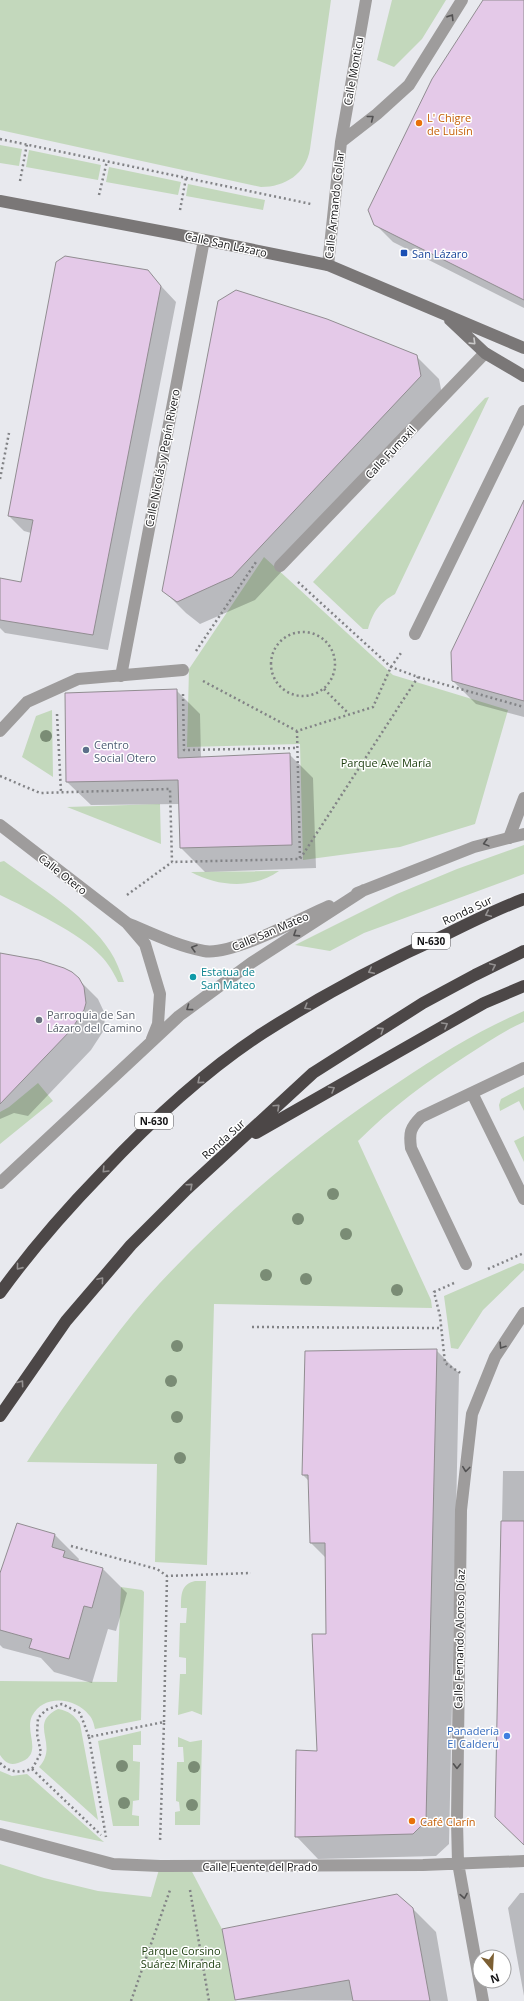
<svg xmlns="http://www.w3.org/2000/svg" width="524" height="2001" font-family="'Open Sans',sans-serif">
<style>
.green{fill:#c3d8bc}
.shadow{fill:#0003}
.building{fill:#e4c9e8;stroke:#918d91}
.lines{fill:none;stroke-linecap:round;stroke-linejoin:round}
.path{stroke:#828386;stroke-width:2.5;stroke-dasharray:2 3;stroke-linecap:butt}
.lane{stroke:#9e9c9c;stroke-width:12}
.street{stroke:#9e9c9c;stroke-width:12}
.secondary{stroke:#7a7777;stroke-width:12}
.highway{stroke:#4c4747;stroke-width:12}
.tree{fill:#7a8c75}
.oneway{stroke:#525152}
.oneway2{stroke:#cac9c9}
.oneway3{stroke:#949191}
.food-dot{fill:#e8710a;stroke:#fff;stroke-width:1.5}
.transit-dot{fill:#1a4fb4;stroke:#fff;stroke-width:1.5}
.service-dot{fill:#5c6f8a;stroke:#fff;stroke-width:1.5}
.culture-dot{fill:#0f9aa8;stroke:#fff;stroke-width:1.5}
.worship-dot{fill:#6b7280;stroke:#fff;stroke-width:1.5}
.shop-dot{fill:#3f7fe0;stroke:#fff;stroke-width:1.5}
.labels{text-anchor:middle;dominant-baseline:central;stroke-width:3;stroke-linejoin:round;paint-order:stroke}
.shield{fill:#fff;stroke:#5a5a5c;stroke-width:1}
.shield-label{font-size:10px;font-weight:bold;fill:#141416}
.street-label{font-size:11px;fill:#141416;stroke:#fff}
.food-label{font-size:11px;fill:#c56008;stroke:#fff;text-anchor:start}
.transit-label{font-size:11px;fill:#164399;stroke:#fff;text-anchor:start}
.service-label{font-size:11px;fill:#4e5e75;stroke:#fff;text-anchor:start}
.park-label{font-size:11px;fill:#204012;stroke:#fff}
.culture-label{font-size:11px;fill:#0d838f;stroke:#fff;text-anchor:start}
.worship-label{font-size:11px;fill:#5b616d;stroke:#fff;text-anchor:start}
.shop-label{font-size:11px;fill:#366cbe;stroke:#fff;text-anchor:end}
</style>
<rect width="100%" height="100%" fill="#e8e9ee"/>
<path class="green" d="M0,0H331L310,149C306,174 285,187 261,187L0,130Z
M392,0H446L422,39L394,67L377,60Z
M0,145L22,149L19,166L0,163Z
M29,150L101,165L98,180L26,167Z
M109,167L181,182L178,195L106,182Z
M188,184L265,200L263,210L186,196Z
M489,397L395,594C379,603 373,612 368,629H363L313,582L485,398Z
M264,557L393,675L508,710L475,824L400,847L303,860L300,744L187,747L189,669Z
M52,710L53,777L22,757L36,716Z
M160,804L161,844L67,807Z
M524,845V874L364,933L330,951L295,945L397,894L457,869Z
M4,861C36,885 89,917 110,951C116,960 120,971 124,982H118C114,973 108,963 101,956C80,933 29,909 0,895V862Z
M279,871C254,889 218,887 191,872Z
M524,1011V1022C503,1031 485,1044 466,1056C427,1081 391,1108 358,1141L431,1300L432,1308L214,1304L207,1565L155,1562L157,1464L27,1462C38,1444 50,1428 61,1411C92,1367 123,1323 159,1284C231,1207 311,1139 399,1082C439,1055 480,1030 524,1011Z
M38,1083L53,1101L0,1144V1112L9,1107Z
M524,1087V1111L519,1101L500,1111L499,1105L501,1099Z
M524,1136V1162L514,1141Z
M520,1263L524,1264V1270L483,1310L458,1349L451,1348L444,1296Z
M195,1581H206L202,1715L192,1711L178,1715L180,1674H186V1658L179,1657L180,1623H186L187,1608H181C181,1595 181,1584 195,1581Z
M121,1587L142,1590L144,1592L141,1720L95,1729C94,1725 93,1719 89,1715C76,1698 44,1693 32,1716C24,1733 45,1755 18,1763C9,1766 5,1762 0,1755V1681L117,1682Z
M58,1709C69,1711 74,1715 80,1724L98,1820L39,1767C60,1744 27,1724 58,1709Z
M141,1731V1745H133V1761L140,1762L139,1800L133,1801L132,1815L139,1816V1826H113L98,1741Z
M178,1737L190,1742L202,1740L200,1825H175V1812L180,1811L179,1802L176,1801L177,1762H184L183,1747H178Z
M0,1771L12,1776L27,1774L104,1842L0,1820Z
M0,1864L44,1878L98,1891L151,1897L160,1866H189L222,1929L235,2001H0Z"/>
<path class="shadow" d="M484,0H524V308L393,242L375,224Z
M147,271L176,302L108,650L5,633L0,628V579L22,583L31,533L24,531L9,516Z
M416,356L439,379L443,399L255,600L200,624L186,613L163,590Z
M524,502V717L476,704L453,681Z
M176,690L200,714L201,758L289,754L313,778L316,868L205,872L181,848L180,804L91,805L67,782Z
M0,954L78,979L98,999L105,1014L104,1030L91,1050L28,1116L14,1113L0,1119Z
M436,1350L459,1373L449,1844L436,1856L318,1859L296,1836L318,1752L327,1635L326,1558L311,1543L309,1481L303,1475L306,1352Z
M503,1471H524V1844L496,1816Z
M18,1524L55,1535L79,1559L78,1562L103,1569L127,1593L116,1631L108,1629L92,1683L54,1672L41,1658L3,1648L0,1645V1576Z
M520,1893H524V1996L508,1908Z
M413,1909L436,1932L448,2001L236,2000Z"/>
<path class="building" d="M483,0H524V300L374,225L368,210L432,79Z
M65,256L148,270L161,286L93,635L0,620V578L21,582L33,520L8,516L56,262Z
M236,290L327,319L417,355L421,376L232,577L177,602L162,591L218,301Z
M524,500V701L452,681L451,652Z
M177,689L178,758L290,753L292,845L180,848L178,780L66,782L65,693Z
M0,953L39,960L64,968L72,972L79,978L84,987L86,1003L84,1010L71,1030L0,1104Z
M437,1349L426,1821L413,1834L295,1837L296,1750L317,1751L312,1634H326L325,1543H310L308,1475H302L305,1351Z
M501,1521H524V1845L495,1817Z
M17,1523L55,1534L52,1547L65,1551L63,1557L103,1568L92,1608L84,1606L69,1659L29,1648L32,1639L0,1630V1573Z
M397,1894L413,1908L430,2001H353L349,1980L235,2000L222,1929Z"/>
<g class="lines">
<path class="path" d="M0,139L311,204
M20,181L27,144
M99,195L107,161
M180,210L186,178
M0,479L9,433
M298,582L391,667L418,677L524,707
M271 664a32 32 0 1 1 64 0a32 32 0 1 1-64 0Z
M196,651L256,562
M203,681L297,731L373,707L391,667L401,653
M324,689L349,714
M183,694L184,750L298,748
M57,714L61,792
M297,731L300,859
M0,776L40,793L170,789L172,862L300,859L418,677
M127,895L172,862
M488,1269L524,1253
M454,1283L434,1292L440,1316L445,1363L462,1374
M252,1327L441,1328
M71,1546L157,1569L167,1576
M164,1722L167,1576L251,1573
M89,1737L106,1837
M0,1763C10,1773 19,1773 32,1769L41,1753L37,1734L38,1718L46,1710L62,1704L80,1713L89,1737L164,1722L160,1842
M32,1769L101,1835
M190,1890L209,2001
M131,2001L170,1890"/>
<path class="lane" d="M509,838L524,798
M472,1093L524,1199
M466,1264L411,1148C409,1133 410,1128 421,1117L524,1068"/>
<path class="street" d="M341,142L377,114L409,85L462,0
M328,265L341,142L366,0
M280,566L485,353
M415,634L524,411
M121,676L204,240
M0,731L27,702L78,679L183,670
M0,825L127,923L145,944L160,994L158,1024L152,1039
M357,893L474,847L524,834
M127,923C151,933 177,946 204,951C232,956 301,918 329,906
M0,1183L179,1016L251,963L364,890
M0,1834L113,1864L160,1866L423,1865L524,1861
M483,2001L458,1863L457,1821L461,1510L472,1414L495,1357L524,1313"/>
<path class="secondary" d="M0,201L175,234L328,265L524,348
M450,320L485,353L524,376"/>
<path class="highway" d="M256,1133L484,1003L524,986
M0,1293C31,1250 65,1211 102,1173C150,1122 203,1072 263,1033C321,996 382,963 445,935C471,922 497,909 524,899
M0,1416L66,1321L131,1245L187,1189L313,1073L423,1003L475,975L524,951"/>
</g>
<g class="tree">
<circle cx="46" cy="736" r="6"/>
<circle cx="333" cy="1194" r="6"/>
<circle cx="298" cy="1219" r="6"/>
<circle cx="346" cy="1234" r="6"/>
<circle cx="266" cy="1275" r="6"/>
<circle cx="306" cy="1279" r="6"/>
<circle cx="397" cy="1290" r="6"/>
<circle cx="177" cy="1346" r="6"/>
<circle cx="171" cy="1381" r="6"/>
<circle cx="177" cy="1417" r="6"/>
<circle cx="180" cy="1458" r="6"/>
<circle cx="122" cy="1766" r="6"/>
<circle cx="194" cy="1767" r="6"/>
<circle cx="124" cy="1803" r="6"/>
<circle cx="192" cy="1805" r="6"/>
</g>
<defs><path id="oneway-chevron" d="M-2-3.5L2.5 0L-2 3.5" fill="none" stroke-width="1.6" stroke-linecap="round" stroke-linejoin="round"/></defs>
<g class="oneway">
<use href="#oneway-chevron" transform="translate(451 17) rotate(-58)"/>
<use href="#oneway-chevron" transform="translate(371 118) rotate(-38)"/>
<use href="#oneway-chevron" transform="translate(486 843) rotate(165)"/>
<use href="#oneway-chevron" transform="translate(296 934) rotate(147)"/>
<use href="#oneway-chevron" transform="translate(194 948) rotate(-164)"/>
<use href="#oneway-chevron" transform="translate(189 1008) rotate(144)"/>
<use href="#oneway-chevron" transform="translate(502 1346) rotate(123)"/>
<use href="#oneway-chevron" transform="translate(466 1469) rotate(97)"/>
<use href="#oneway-chevron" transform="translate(457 1766) rotate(91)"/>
<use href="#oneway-chevron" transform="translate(464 1896) rotate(80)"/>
</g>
<use class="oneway2" href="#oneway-chevron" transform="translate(473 342) rotate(44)"/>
<g class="oneway3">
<use href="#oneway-chevron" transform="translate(488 914) rotate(155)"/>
<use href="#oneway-chevron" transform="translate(493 966) rotate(-25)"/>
<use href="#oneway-chevron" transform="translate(371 971) rotate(153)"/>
<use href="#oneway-chevron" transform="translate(307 1007) rotate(149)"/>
<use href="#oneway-chevron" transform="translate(445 1025) rotate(-30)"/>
<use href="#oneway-chevron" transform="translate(381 1030) rotate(-33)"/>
<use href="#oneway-chevron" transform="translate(200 1081) rotate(140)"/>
<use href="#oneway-chevron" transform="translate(332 1089) rotate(-30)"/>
<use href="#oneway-chevron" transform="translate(277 1107) rotate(-43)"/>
<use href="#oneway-chevron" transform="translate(105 1170) rotate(134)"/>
<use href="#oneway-chevron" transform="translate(190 1186) rotate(-42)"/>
<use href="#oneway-chevron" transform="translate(19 1267) rotate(129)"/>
<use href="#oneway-chevron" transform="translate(101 1280) rotate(-50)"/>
<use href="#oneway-chevron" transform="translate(21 1383) rotate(-54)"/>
</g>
<g class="food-dot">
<circle cx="419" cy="123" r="4"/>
<circle cx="412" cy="1821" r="4"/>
</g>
<rect class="transit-dot" x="400" y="249" width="8" height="8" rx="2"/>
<circle class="service-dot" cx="86" cy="750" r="4"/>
<circle class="culture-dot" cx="193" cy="977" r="4"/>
<circle class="worship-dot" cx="39" cy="1020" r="4"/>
<circle class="shop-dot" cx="507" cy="1736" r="4"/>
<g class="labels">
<g class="shield">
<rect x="412" y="933" width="38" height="16" rx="3"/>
<rect x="135" y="1113" width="38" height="16" rx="3"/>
</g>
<g class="shield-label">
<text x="431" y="941">N-630</text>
<text x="154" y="1121">N-630</text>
</g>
<g class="street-label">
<text transform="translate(353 71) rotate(-80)">Calle Monticu</text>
<text transform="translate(334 205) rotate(-84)">Calle Armando Collar</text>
<text transform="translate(226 244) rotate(12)">Calle San Lázaro</text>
<text transform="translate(390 452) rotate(-47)">Calle Fumaxil</text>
<text transform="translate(162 458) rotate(-79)">Calle Nicolás y Pepín Rivero</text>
<text transform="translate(63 874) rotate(38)">Calle Otero</text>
<text transform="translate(467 910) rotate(-25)">Ronda Sur</text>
<text transform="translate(270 931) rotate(-23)">Calle San Mateo</text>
<text transform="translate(223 1139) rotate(-42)">Ronda Sur</text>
<text transform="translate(459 1639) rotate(-89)">Calle Fernando Alonso Díaz</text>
<text x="260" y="1866">Calle Fuente del Prado</text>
</g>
<g class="food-label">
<text x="427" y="117">L' Chigre<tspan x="427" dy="13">de Luisín</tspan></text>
<text x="420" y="1821">Café Clarín</text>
</g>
<g class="transit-label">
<text x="412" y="253">San Lázaro</text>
</g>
<g class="service-label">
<text x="94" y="744">Centro<tspan x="94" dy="13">Social Otero</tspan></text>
</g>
<g class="park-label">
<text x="386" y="762">Parque Ave María</text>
<text x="181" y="1950">Parque Corsino<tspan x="181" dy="13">Suárez Miranda</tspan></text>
</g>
<g class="culture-label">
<text x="201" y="971">Estatua de<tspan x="201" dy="13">San Mateo</tspan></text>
</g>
<g class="worship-label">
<text x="47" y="1014">Parroquia de San<tspan x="47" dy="13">Lázaro del Camino</tspan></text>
</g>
<g class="shop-label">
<text x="499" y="1730">Panadería<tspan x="499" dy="13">El Calderu</tspan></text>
</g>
</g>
<g transform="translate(492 1969) rotate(162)"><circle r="19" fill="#ffffff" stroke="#a1a1a2"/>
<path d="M0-3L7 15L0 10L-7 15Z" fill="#7c5f33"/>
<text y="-6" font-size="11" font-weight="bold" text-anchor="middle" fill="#141416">N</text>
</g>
</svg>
